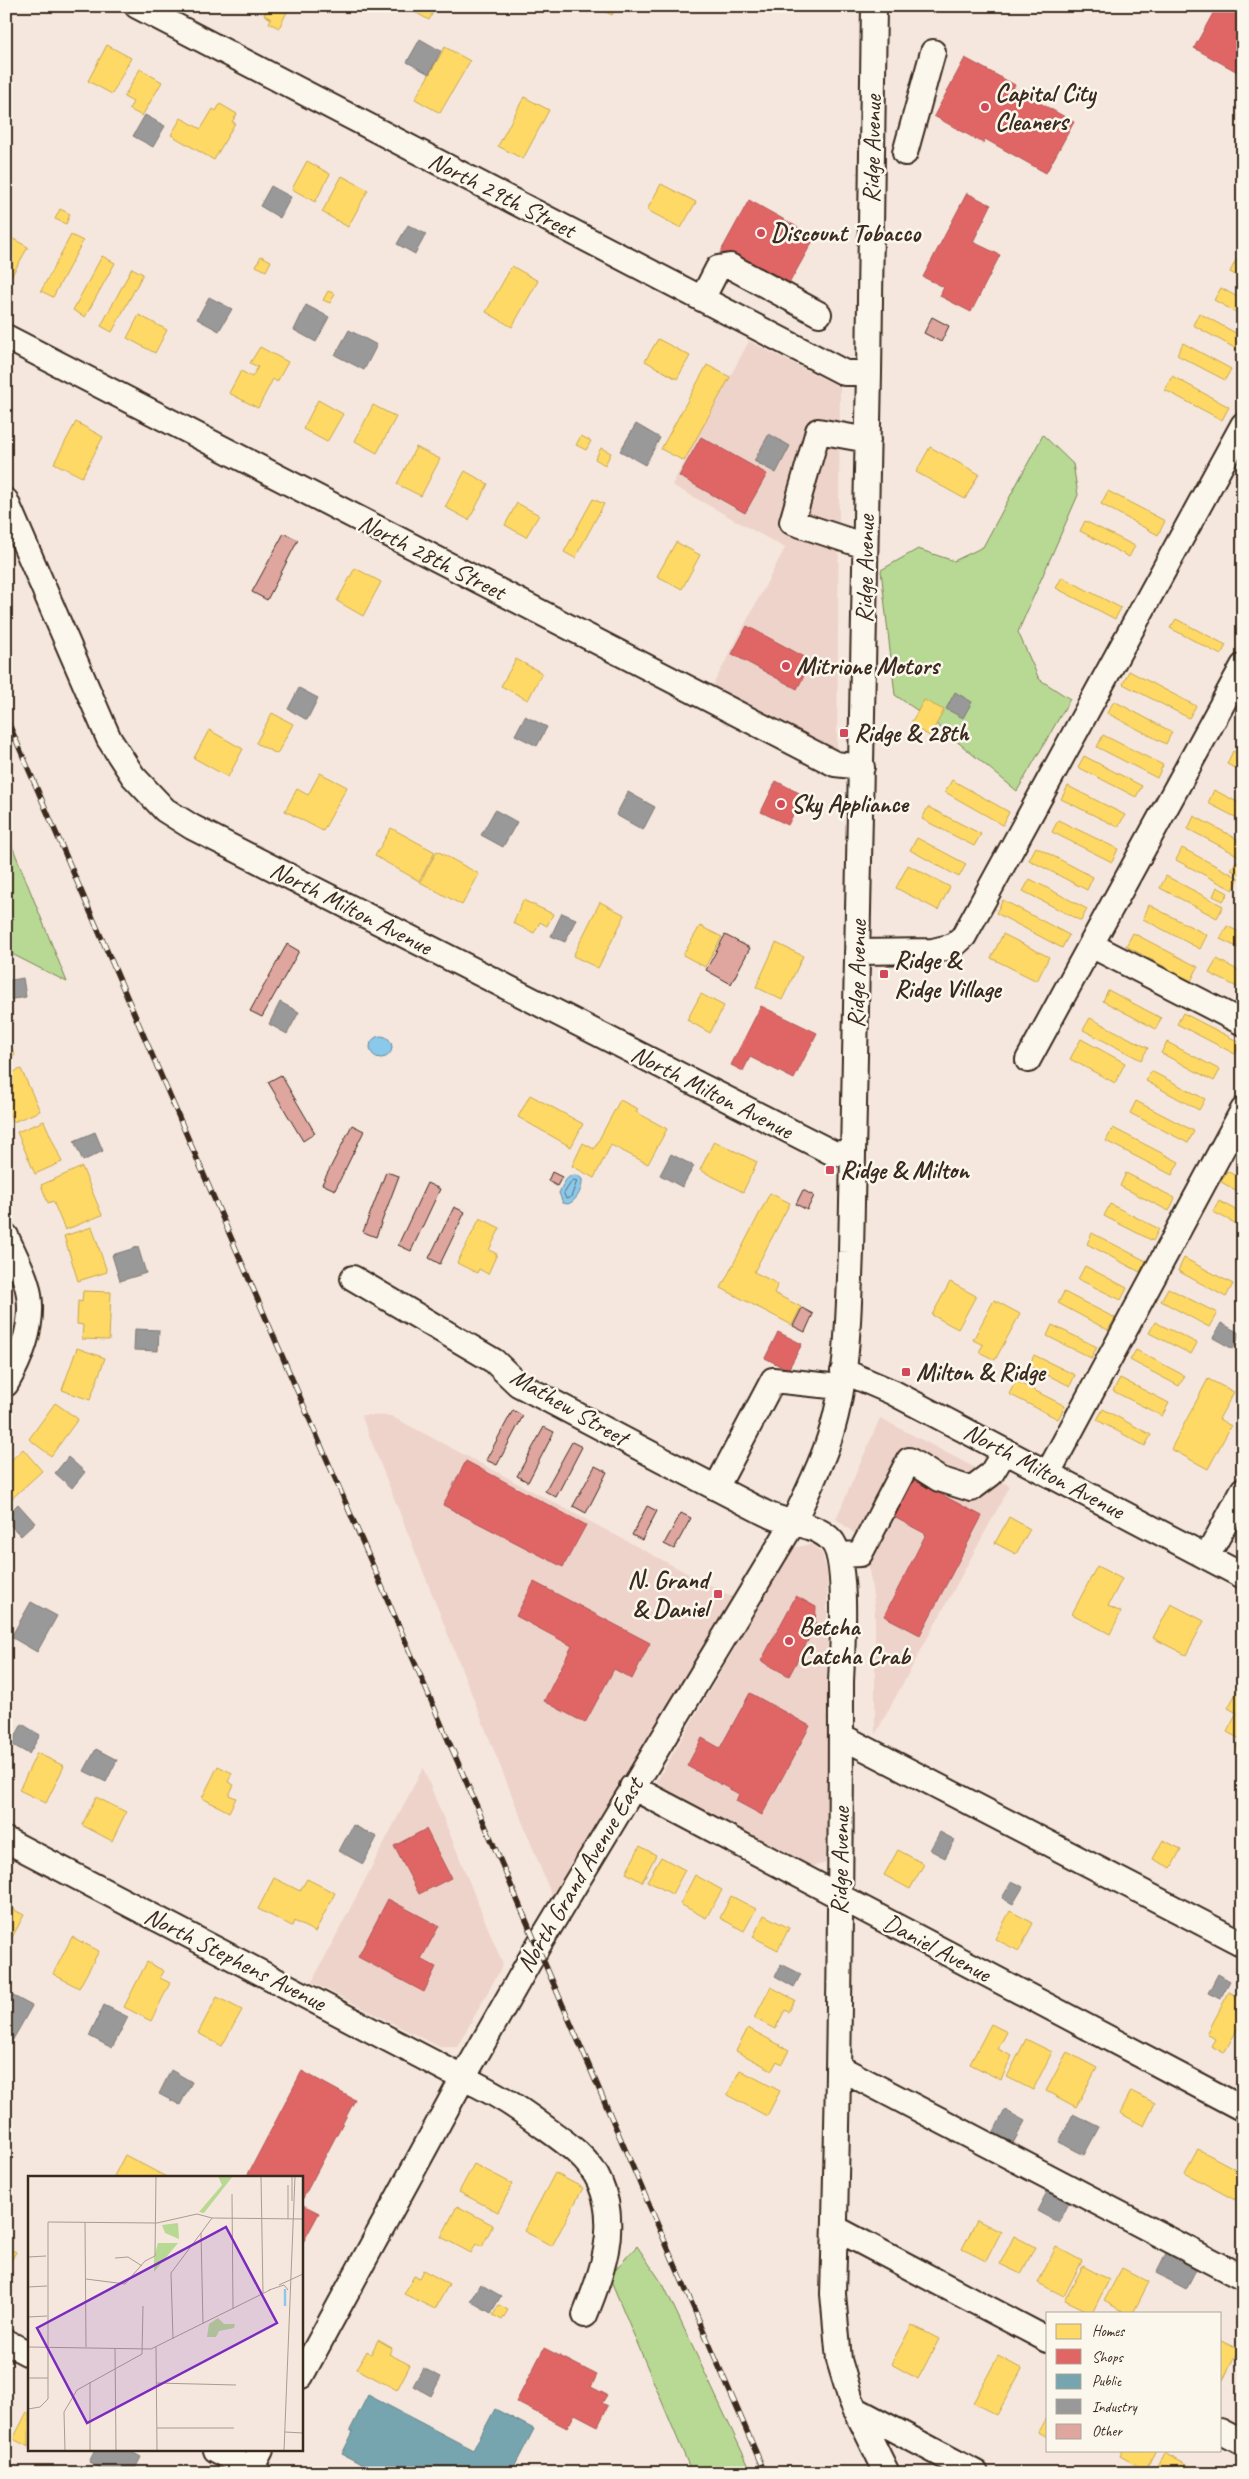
<svg xmlns="http://www.w3.org/2000/svg" width="1249" height="2479" font-family="Caveat,sans-serif">
<style>
.built{fill:#eed3ca}
.green{fill:#b8d993;stroke:#7a8258}
.water{fill:#8ac9eb;stroke:#6a8999}
.homes{fill:#ffd966;stroke:#c4a450}
.shops{fill:#e06666;stroke:#ae5450}
.public{fill:#76a5af;stroke:#648084}
.industry{fill:#999;stroke:#7d7874}
.lines{fill:none;stroke-linecap:round;stroke-linejoin:round}
.shore{stroke:#5b6a70;stroke-width:1}
.building{fill:#dfa59f;stroke:#3b2a1e}
.minor-casing{stroke:#3b2a1e;stroke-width:28}
.minor{stroke:#fbf7ec;stroke-width:24}
.rail-casing{stroke:#3b2a1e;stroke-width:5.5}
.rail{stroke:#fbf7ec;stroke-width:4;stroke-dasharray:11;stroke-linecap:butt}
.poi-dot{fill:#d1495b;stroke:#fbf7ec;stroke-width:2}
.labels{text-anchor:middle;dominant-baseline:central;stroke-width:5;stroke-linejoin:round;paint-order:stroke}
.poi-label{font-size:25px;font-weight:bold;fill:#3b2a1e;stroke:#fbf7ec;text-anchor:start}
.street-label{font-size:25px;fill:#3b2a1e;stroke:#fbf7ec}
.inset-river{fill:none;stroke:#8ac9eb;stroke-width:2.5}
.inset-road{fill:none;stroke:#ab9b91;stroke-width:1}
.view{fill:#7b2cbf;fill-opacity:0.15;stroke:#7b2cbf;stroke-width:2.5}
.inset-edge{fill:none;stroke:#3b2a1e;stroke-width:2.5}
</style>
<rect width="100%" height="100%" fill="#f5e7dd"/>
<filter id="ink" filterUnits="userSpaceOnUse"><feTurbulence type="fractalNoise" baseFrequency=".02" numOctaves="2"/><feDisplacementMap in="SourceGraphic" scale="10" xChannelSelector="R" yChannelSelector="G"/><feConvolveMatrix kernelMatrix="1 2 1 2 8 2 1 2 1" color-interpolation-filters="sRGB"/></filter>
<g filter="url(#ink)">
<path class="built" d="M749,341L840,387L837,754L712,687L785,548L672,485Z
M361,1415L391,1416L734,1598L601,1815L553,1899Z
M880,1418L1010,1486L875,1735V1610L865,1542L836,1519Z
M812,1544L822,1553L827,1571V1863L810,1867L669,1793L657,1781L793,1548Z
M423,1768L503,1965L457,2047H439L312,1982Z"/>
<path class="green" d="M1043,435L1073,464L1078,495L1018,632L1039,679L1070,699L1017,791L931,720L895,695L881,570L918,549L954,561L983,547Z
M6,831L67,982L6,951Z
M637,2246L664,2286L752,2473H692L609,2276Z"/>
<path class="water" d="M370 1047a11 11 0 1 1 22 0a11 11 0 1 1-22 0Z
M577,1175L582,1179C583,1188 577,1201 568,1204L563,1203L559,1193C563,1185 566,1174 577,1175Z"/>
<path class="homes" d="M268,6H290L279,28L269,23L271,19L264,15Z
M404,6H436L429,20Z
M594,6H616L612,15Z
M107,45L131,58L112,94L88,81Z
M445,47L470,61L440,113L415,99Z
M140,69L162,82L142,116L129,109L133,102L124,97Z
M524,97L549,110L523,159L498,146Z
M220,104L237,114L232,122L235,123L214,160L171,135L181,118L201,129L213,109L216,111Z
M307,161L330,174L315,202L292,189Z
M342,176L368,190L348,227L322,212Z
M661,184L696,202L681,228L647,210Z
M60,209L70,214L66,224L55,219Z
M6,235L28,247L12,275L6,272Z
M71,235L83,241L53,297L41,291Z
M102,256L115,263L85,317L73,310Z
M261,256L271,261L266,271L256,266Z
M1237,258L1243,261V279L1230,272Z
M512,266L538,281L512,327L486,312Z
M132,268L143,274L112,332L101,326Z
M1221,288L1243,300V316L1214,300Z
M328,291L335,294L330,303L323,300Z
M1199,313L1243,337L1242,352L1193,325Z
M139,315L167,330L155,353L127,338Z
M658,339L690,356L677,379L645,361Z
M1183,343L1231,369L1225,380L1177,355Z
M260,347L288,362L277,382L273,379L258,408L229,393L241,371L252,377L258,367L250,363Z
M707,365L730,377L684,461L661,449Z
M1172,376L1229,407L1222,420L1165,390Z
M318,400L343,414L327,442L303,429Z
M373,405L396,417L377,453L355,441Z
M76,422L103,437L82,477L54,463Z
M581,436L591,441L586,450L576,445Z
M416,447L440,459L421,496L397,484Z
M930,447L979,474L965,499L916,472Z
M601,448L611,453L605,465L595,459Z
M465,471L488,484L469,520L445,507Z
M1108,491L1165,521L1158,535L1101,504Z
M593,499L604,504L575,558L564,552Z
M517,503L539,515L526,537L505,525Z
M1085,521L1135,546L1129,557L1080,531Z
M676,542L700,555L682,589L657,576Z
M355,568L381,582L363,616L337,601Z
M1062,577L1121,608L1115,619L1056,588Z
M1176,619L1226,645L1221,655L1170,628Z
M516,659L542,673L528,700L501,686Z
M1129,671L1196,706L1189,718L1123,684Z
M924,700L944,710L930,736L910,725Z
M1114,701L1172,732L1166,744L1107,713Z
M272,713L293,724L277,754L256,743Z
M209,730L243,749L228,777L194,758Z
M1103,735L1163,765L1157,778L1097,747Z
M1233,751L1243,756V772L1227,764Z
M1084,756L1142,786L1136,797L1078,767Z
M320,773L347,787L323,831L285,811L297,789L308,795Z
M952,780L1009,812L1003,825L945,792Z
M1068,786L1125,815L1118,827L1061,799Z
M1214,790L1243,805V821L1208,803Z
M928,807L981,834L974,846L922,819Z
M1194,816L1243,842V858L1188,829Z
M1058,820L1118,849L1112,862L1052,832Z
M391,828L435,852L419,881L375,856Z
M917,838L966,864L959,877L910,850Z
M1036,847L1093,877L1087,890L1029,860Z
M1182,848L1239,878L1233,890L1176,860Z
M437,851L479,874L462,905L420,882Z
M1236,861L1243,864L1242,875L1231,870Z
M908,865L950,887L938,910L896,888Z
M1166,876L1223,906L1217,918L1160,888Z
M1030,879L1087,909L1081,921L1023,891Z
M1217,887L1228,893L1223,901L1213,896Z
M523,900L553,914L547,926L540,922L534,933L513,923Z
M1003,900L1069,935L1062,948L996,913Z
M600,902L625,915L598,968L573,956Z
M1149,905L1207,935L1200,949L1143,919Z
M700,926L722,937L705,967L683,955Z
M1227,926L1243,934V950L1220,939Z
M1133,933L1198,967L1191,981L1126,946Z
M1003,934L1049,957L1037,981L991,958Z
M776,943L803,956L782,1000L756,987Z
M1217,959L1243,973V990L1209,973Z
M1108,990L1161,1018L1156,1029L1103,1001Z
M701,994L724,1006L710,1033L687,1020Z
M1183,1013L1241,1043L1235,1054L1177,1024Z
M1090,1018L1148,1048L1141,1060L1083,1030Z
M6,1036L15,1055L6,1059Z
M1081,1039L1125,1063L1115,1083L1070,1059Z
M1167,1042L1220,1070L1214,1081L1161,1053Z
M21,1069L40,1111L13,1122L6,1106V1075Z
M1151,1071L1205,1099L1199,1110L1146,1081Z
M530,1095L583,1124L571,1147L518,1117Z
M620,1100L638,1109L636,1112L667,1129L648,1164L611,1145L594,1178L572,1166L583,1143L594,1149Z
M1136,1101L1194,1131L1188,1143L1130,1113Z
M44,1121L62,1162L35,1174L17,1132Z
M1113,1128L1179,1162L1172,1175L1106,1141Z
M714,1141L757,1162L743,1192L700,1170Z
M82,1167L102,1215L65,1230L53,1201L48,1203L41,1185Z
M1227,1171L1243,1180V1194L1221,1182Z
M1126,1173L1175,1198L1169,1211L1120,1186Z
M770,1193L790,1203L754,1272L778,1284L774,1293L801,1307L792,1325L721,1288Z
M1219,1201L1243,1214V1227L1213,1212Z
M1110,1204L1159,1229L1153,1241L1104,1216Z
M480,1218L500,1228L489,1250L497,1254L488,1274L479,1269L477,1273L457,1263Z
M92,1227L107,1272L78,1281L64,1236Z
M1092,1233L1146,1261L1140,1272L1087,1244Z
M1184,1258L1233,1284L1226,1297L1178,1271Z
M1085,1266L1127,1288L1121,1300L1078,1279Z
M950,1282L976,1296L958,1329L932,1315Z
M1168,1288L1217,1313L1209,1327L1161,1301Z
M83,1291L111,1292L109,1340L82,1339L83,1325L77,1324L78,1301L82,1302Z
M1064,1292L1115,1318L1108,1330L1058,1303Z
M994,1300L1020,1314L995,1360L979,1352L983,1345L973,1340Z
M1155,1322L1197,1343L1191,1354L1149,1333Z
M1052,1325L1097,1347L1091,1358L1047,1336Z
M77,1348L105,1358L90,1400L62,1390Z
M1136,1350L1185,1376L1179,1386L1130,1360Z
M1034,1355L1075,1375L1070,1386L1029,1366Z
M1120,1378L1169,1403L1162,1416L1113,1391Z
M1208,1379L1234,1392L1219,1419L1231,1426L1208,1469L1171,1449Z
M1016,1381L1065,1406L1058,1419L1009,1394Z
M55,1403L78,1419L51,1456L29,1439Z
M1103,1409L1151,1435L1145,1446L1097,1420Z
M23,1449L42,1471L8,1502L6,1465Z
M1009,1517L1030,1529L1016,1554L995,1543Z
M1097,1566L1122,1579L1108,1606L1121,1612L1110,1634L1072,1614Z
M1171,1604L1204,1621L1186,1655L1153,1638Z
M1241,1684L1243,1685V1758L1239,1756L1242,1750L1236,1747L1240,1739L1227,1732L1237,1713L1228,1708Z
M37,1753L64,1766L46,1803L19,1790Z
M218,1766L232,1773L228,1782L234,1785L229,1795L236,1798L229,1812L202,1798Z
M96,1797L126,1812L112,1841L82,1825Z
M1163,1840L1181,1849L1171,1868L1153,1859Z
M640,1846L656,1855L642,1882L626,1873Z
M898,1850L924,1864L910,1889L884,1875Z
M661,1857L685,1870L672,1894L647,1881Z
M695,1875L722,1890L706,1918L680,1904Z
M274,1878L300,1891L307,1879L335,1893L315,1932L294,1921L292,1926L258,1909Z
M731,1896L756,1909L744,1931L720,1918Z
M6,1906L24,1915L8,1945L6,1944Z
M1010,1911L1033,1923L1019,1951L995,1939Z
M764,1915L789,1928L778,1950L753,1937Z
M72,1937L99,1951L79,1988L53,1974Z
M147,1962L164,1971L160,1978L170,1983L151,2021L124,2007Z
M771,1987L795,2000L789,2012L785,2010L775,2029L754,2018Z
M1229,1992L1243,1999V2019L1224,2053L1211,2046L1215,2039L1207,2034Z
M217,1997L242,2010L222,2046L198,2033Z
M991,2024L1007,2032L998,2049L1012,2056L1001,2080L970,2064Z
M748,2028L789,2050L782,2064L777,2061L772,2070L736,2051Z
M1026,2039L1052,2052L1033,2090L1007,2077Z
M1067,2052L1097,2068L1076,2107L1046,2091Z
M740,2070L780,2091L767,2116L727,2095Z
M1131,2091L1155,2103L1144,2126L1120,2113Z
M1198,2149L1243,2173V2186L1235,2200L1185,2173Z
M125,2155L168,2178H113Z
M474,2164L513,2184L498,2212L459,2192Z
M555,2173L583,2188L552,2246L524,2231Z
M457,2206L493,2225L482,2247L476,2244L471,2253L441,2237Z
M977,2220L1001,2232L986,2261L962,2249Z
M1014,2236L1035,2247L1021,2274L1000,2264Z
M6,2247L16,2252L6,2270Z
M1056,2247L1082,2261L1064,2296L1038,2283Z
M1083,2266L1109,2280L1092,2313L1065,2300Z
M1122,2268L1149,2282L1133,2313H1126L1104,2301Z
M423,2270L449,2284L435,2309L404,2294L414,2276L419,2278Z
M499,2305L508,2310L502,2320L493,2315Z
M912,2325L939,2339L918,2379L891,2364Z
M378,2340L392,2348L389,2354L410,2365L397,2390L357,2369L367,2351L371,2354Z
M1220,2340L1239,2349L1223,2380L1220,2379Z
M998,2356L1022,2369L997,2415L973,2403Z
M27,2412L29,2413V2447L13,2439Z
M1048,2414V2437L1038,2432Z
M1123,2450H1156L1145,2470L1120,2456Z
M1164,2453L1189,2466L1186,2473H1153Z"/>
<path class="shops" d="M1217,6H1243V75L1194,48Z
M965,58L1015,85L1013,88L1074,122L1046,173L985,139L983,143L934,116Z
M967,193L991,205L973,242L1000,255L971,312L940,296L944,287L923,277Z
M749,200L815,237L786,289L720,253Z
M701,437L767,474L745,513L679,476Z
M747,626L812,661L797,689L732,654Z
M776,781L803,795L788,825L761,812Z
M761,1006L817,1033L794,1079L750,1057L743,1071L731,1065Z
M778,1332L802,1344L788,1370L765,1358Z
M466,1461L586,1525L563,1567L443,1505Z
M912,1479L982,1516L920,1635L884,1616L926,1534L892,1516Z
M534,1582L650,1643L632,1679L614,1669L585,1723L544,1701L572,1646L516,1616Z
M796,1596L816,1607L815,1627L789,1676L761,1661Z
M750,1693L810,1726L762,1815L736,1801L739,1794L687,1766L702,1738L720,1748Z
M426,1829L451,1878L419,1894L394,1846Z
M388,1899L439,1926L421,1959L436,1967L424,1992L358,1957Z
M302,2071L355,2100L301,2202V2178H243L244,2175L247,2176Z
M301,2204L319,2213L301,2246Z
M544,2348L597,2375L591,2387L607,2395L602,2403L608,2406L598,2426L575,2414L567,2428L516,2402Z"/>
<path class="public" d="M368,2395L473,2450L495,2409L534,2429L511,2473H378L342,2454L353,2432L350,2430Z"/>
<path class="industry" d="M420,39L441,51L429,74L407,62Z
M145,115L165,126L153,147L133,136Z
M271,186L291,197L280,218L260,206Z
M408,225L426,234L415,254L397,244Z
M209,297L232,309L219,331L197,319Z
M306,305L329,317L316,342L294,330Z
M349,330L377,345L364,370L335,355Z
M636,424L660,438L645,465L620,451Z
M769,434L790,446L776,473L754,461Z
M299,688L318,698L307,720L288,709Z
M955,692L972,702L963,718L946,709Z
M525,716L547,727L537,746L515,735Z
M628,792L655,807L643,830L616,815Z
M495,810L517,822L503,847L481,835Z
M562,913L576,919L565,942L551,936Z
M23,978L26,997L6,1000V981Z
M280,1002L299,1012L287,1034L269,1024Z
M95,1132L103,1151L83,1161L74,1141Z
M671,1154L694,1166L682,1187L660,1175Z
M138,1247L146,1273L120,1281L112,1255Z
M1221,1323L1241,1334L1233,1349L1213,1338Z
M135,1329L159,1330L158,1351L134,1350Z
M68,1457L85,1472L72,1488L55,1473Z
M18,1504L35,1523L21,1536L6,1521V1516Z
M31,1602L57,1616L37,1652L11,1637Z
M22,1724L40,1735L29,1754L11,1744Z
M96,1749L117,1760L106,1782L84,1771Z
M353,1825L377,1837L363,1864L339,1851Z
M940,1832L955,1840L945,1858L930,1850Z
M1012,1881L1023,1887L1013,1904L1002,1898Z
M781,1964L801,1974L794,1987L775,1976Z
M1218,1974L1230,1981L1220,1999L1208,1993Z
M6,1992L32,2006L11,2043L6,2040Z
M104,2005L128,2017L112,2048L89,2036Z
M171,2070L192,2082L180,2105L159,2094Z
M1005,2110L1025,2121L1011,2147L991,2137Z
M1073,2114L1099,2127L1084,2155L1059,2142Z
M1051,2184L1073,2195L1059,2223L1037,2211Z
M1168,2249L1198,2266L1186,2289L1156,2273Z
M480,2284L501,2296L491,2313L470,2301Z
M423,2368L441,2377L431,2396L413,2386Z
M95,2450H128L141,2457L133,2473H120L114,2469L110,2473L89,2462Z"/>
<g class="lines">
<path class="shore" d="M573,1180L577,1181L571,1197L566,1199L564,1194Z"/>
</g>
<path class="building" d="M932,317L949,326L941,342L924,333Z
M284,533L298,540L267,600L252,592Z
M725,935L750,948L731,984L706,970Z
M287,944L299,951L262,1017L250,1011Z
M281,1075L315,1133L303,1141L268,1082Z
M352,1125L364,1131L335,1190L322,1184Z
M386,1172L399,1176L376,1237L363,1232Z
M552,1172L562,1177L557,1186L548,1181Z
M427,1183L440,1189L411,1251L398,1245Z
M803,1190L814,1196L807,1210L796,1204Z
M454,1207L465,1212L440,1264L429,1258Z
M802,1308L813,1314L805,1332L793,1326Z
M513,1410L523,1416L497,1465L486,1460Z
M544,1427L554,1432L528,1482L517,1476Z
M572,1442L582,1447L556,1497L545,1491Z
M595,1466L607,1472L586,1513L573,1506Z
M647,1506L657,1511L642,1540L632,1535Z
M681,1513L691,1518L674,1549L664,1544Z"/>
<g class="lines">
<g class="minor-casing">
<path id="minor" d="M137,6L845,373H869
M905,153L933,52
M702,299L718,268L730,266L819,314
M6,337L835,764L862,767
M6,501L109,739L133,776L165,810L192,827L833,1153L853,1154
M865,546L792,522L818,431L868,440
M1091,945L1243,1023
M857,952L933,951L953,946L964,936L1243,425
M1028,1060L1243,666
M6,1236C12,1250 20,1265 25,1279C38,1315 24,1353 6,1384
M353,1278L494,1361L518,1384C601,1427 682,1471 765,1513C786,1524 815,1523 831,1540C849,1558 842,1654 841,1682C841,1886 839,2090 833,2294L839,2360L851,2400L887,2473
M843,1371L892,1392L1243,1576
M1048,1473L1243,1110
M716,1488L773,1380L840,1387
M840,1555L860,1554L909,1460L939,1479L971,1489L991,1474L1005,1451
M1207,1557L1243,1490
M841,1736L1243,1944
M632,1787L1243,2109
M6,1840L463,2078C492,2091 518,2107 544,2127C565,2142 590,2159 600,2183C619,2227 602,2274 585,2315
M838,2067L1243,2278
M835,2228L1048,2340
M6,2342L29,2354
M301,2376L463,2078L538,1946L793,1523C803,1501 814,1479 823,1456C849,1392 848,1319 851,1252L869,373L874,6
M855,2409L976,2473
M1220,2431L1243,2443
M216,2450L259,2473
M249,2473L261,2450"/>
</g>
<use href="#minor" class="minor"/>
<g class="rail-casing">
<path id="rail" d="M6,717L765,2473"/>
</g>
<use href="#rail" class="rail"/>
</g>
</g>
<g class="poi-dot">
<circle cx="985" cy="107" r="5"/>
<circle cx="761" cy="233" r="5"/>
<circle cx="786" cy="666" r="5"/>
<rect x="839" y="728" width="10" height="10" rx="2.5"/>
<circle cx="781" cy="804" r="5"/>
<rect x="879" y="969" width="10" height="10" rx="2.5"/>
<rect x="825" y="1165" width="10" height="10" rx="2.5"/>
<rect x="901" y="1367" width="10" height="10" rx="2.5"/>
<rect x="713" y="1589" width="10" height="10" rx="2.5"/>
<circle cx="789" cy="1641" r="5"/>
</g>
<g class="labels">
<g class="poi-label">
<text x="995" y="93">Capital City<tspan x="995" dy="29">Cleaners</tspan></text>
<text x="771" y="233">Discount Tobacco</text>
<text x="796" y="666">Mitrione Motors</text>
<text x="854" y="733">Ridge &amp; 28th</text>
<text x="791" y="804">Sky Appliance</text>
<text x="894" y="960">Ridge &amp;<tspan x="894" dy="29">Ridge Village</tspan></text>
<text x="840" y="1170">Ridge &amp; Milton</text>
<text x="916" y="1372">Milton &amp; Ridge</text>
<text x="708" y="1580" text-anchor="end">N. Grand<tspan x="708" dy="29">&amp; Daniel</tspan></text>
<text x="799" y="1627">Betcha<tspan x="799" dy="29">Catcha Crab</tspan></text>
</g>
<g class="street-label">
<text transform="translate(872 149) rotate(-89)">Ridge Avenue</text>
<text transform="translate(502 195) rotate(27)">North 29th Street</text>
<text transform="translate(432 557) rotate(27)">North 28th Street</text>
<text transform="translate(865 569) rotate(-89)">Ridge Avenue</text>
<text transform="translate(351 908) rotate(27)">North Milton Avenue</text>
<text transform="translate(857 974) rotate(-89)">Ridge Avenue</text>
<text transform="translate(712 1092) rotate(27)">North Milton Avenue</text>
<text transform="translate(569 1407) rotate(30)">Mathew Street</text>
<text transform="translate(1044 1471) rotate(28)">North Milton Avenue</text>
<text transform="translate(840 1861) rotate(-89)">Ridge Avenue</text>
<text transform="translate(580 1875) rotate(-59)">North Grand Avenue East</text>
<text transform="translate(937 1948) rotate(28)">Daniel Avenue</text>
<text transform="translate(235 1959) rotate(27)">North Stephens Avenue</text>
</g>
</g>
<g transform="translate(28 2176)">
<rect width="275" height="275" fill="#f5e7dd"/>
<path d="M190,0H205L176,37L171,36L194,9ZM150,47L151,63L137,57L134,49ZM130,67H150L126,96V82ZM190,142L196,148H207L206,152L191,155L188,161H179L181,148Z" fill="#b8d993"/>
<path class="inset-river" d="M257,130V113"/>
<path class="inset-road" d="M233,0L235,117M264,0V25M204,18L205,133M260,43V9M57,46L58,171M0,81L18,80M87,82L100,81L114,90M58,103L97,108L117,85L127,80L128,0M251,109L275,98M0,111L19,110M241,114L256,109L260,114M0,141L19,140M175,148L173,57L184,42M145,163L143,97L173,57M0,171L123,173L242,114M128,171L129,275M87,172L88,275M0,202H20M62,206V275M128,207L208,209M0,233L12,231L20,223V46L129,47L169,38L184,42L275,43M129,252H206M257,256L275,257M24,275H45M37,275L36,236L49,214L114,178L115,130M51,275H95M256,275L267,0"/>
<path class="view" d="M198,51L249,147L59,247L9,152Z"/>
<rect width="275" height="275" class="inset-edge"/>
</g>
<rect width="1249" height="2479" fill="none" stroke="#fbf7ec" stroke-width="25"/>
<rect x="12" y="12" width="1224" height="2454" fill="none" stroke="#3b2a1e" stroke-width="2" filter="url(#ink)"/>
<rect x="1046" y="2312" width="175" height="140" fill="#fbf7ec" stroke="#aea59a"/>
<rect x="1056" y="2324" width="25" height="15" fill="#ffd966" stroke="#aea59a"/>
<text x="1092" y="2336" font-size="15" fill="#3b2a1e">Homes</text>
<rect x="1056" y="2349" width="25" height="15" fill="#e06666" stroke="#aea59a"/>
<text x="1092" y="2362" font-size="15" fill="#3b2a1e">Shops</text>
<rect x="1056" y="2374" width="25" height="15" fill="#76a5af" stroke="#aea59a"/>
<text x="1092" y="2386" font-size="15" fill="#3b2a1e">Public</text>
<rect x="1056" y="2399" width="25" height="15" fill="#999999" stroke="#aea59a"/>
<text x="1092" y="2412" font-size="15" fill="#3b2a1e">Industry</text>
<rect x="1056" y="2424" width="25" height="15" fill="#dfa59f" stroke="#aea59a"/>
<text x="1092" y="2436" font-size="15" fill="#3b2a1e">Other</text>
</svg>
